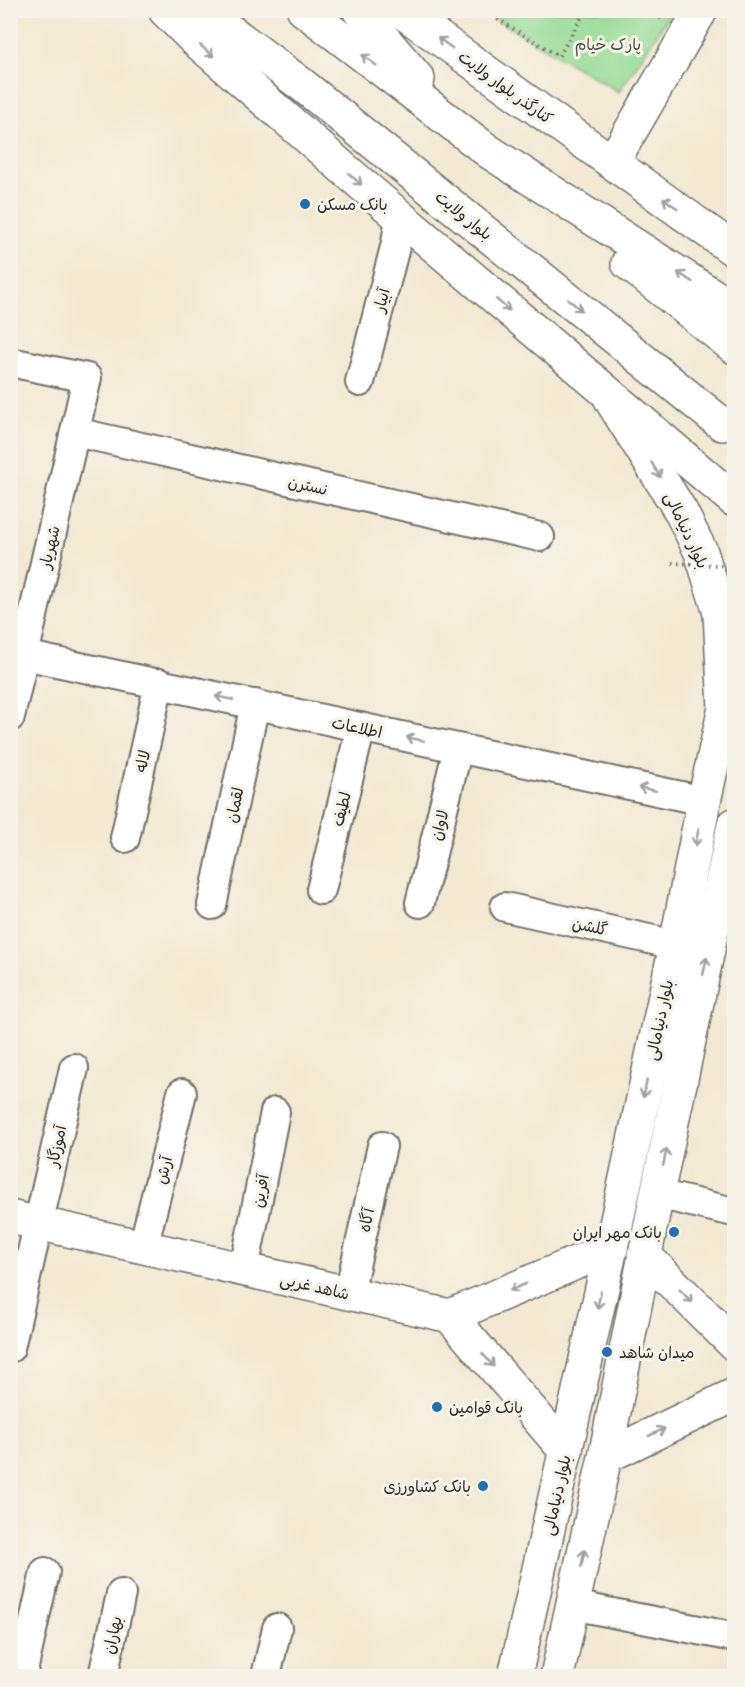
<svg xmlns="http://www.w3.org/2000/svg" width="745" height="1687" font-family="Delius,'Playpen Sans Arabic',sans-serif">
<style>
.green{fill:#95dc95;stroke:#608460;stroke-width:1.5}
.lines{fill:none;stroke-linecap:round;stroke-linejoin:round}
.minor-casing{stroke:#716e66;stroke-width:32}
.tertiary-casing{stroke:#716e66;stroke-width:36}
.secondary-casing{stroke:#716e66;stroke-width:36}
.primary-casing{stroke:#716e66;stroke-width:36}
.path{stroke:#716e66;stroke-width:4;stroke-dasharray:1.5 4.5;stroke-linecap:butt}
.minor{stroke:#fff;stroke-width:28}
.tertiary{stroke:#fff;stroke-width:33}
.secondary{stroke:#fff;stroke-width:33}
.primary{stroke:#fff;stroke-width:33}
.path-bridge{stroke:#716e66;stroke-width:4;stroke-dasharray:1.5 4.5;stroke-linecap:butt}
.oneway{stroke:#a0a0a0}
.poi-dot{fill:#1f6fb2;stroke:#f7f3e8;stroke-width:2}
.labels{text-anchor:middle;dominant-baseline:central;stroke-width:6;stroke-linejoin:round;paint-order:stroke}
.park-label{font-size:16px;fill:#465746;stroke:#f7f3e8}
.street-label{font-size:16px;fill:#2b2b2b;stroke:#f7f3e8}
.poi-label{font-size:16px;fill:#2b2b2b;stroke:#f7f3e8;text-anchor:start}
</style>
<rect width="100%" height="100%" fill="#f7f3e8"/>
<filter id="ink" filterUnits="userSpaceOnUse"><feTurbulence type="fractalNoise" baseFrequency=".0167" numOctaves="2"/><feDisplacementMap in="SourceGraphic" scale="12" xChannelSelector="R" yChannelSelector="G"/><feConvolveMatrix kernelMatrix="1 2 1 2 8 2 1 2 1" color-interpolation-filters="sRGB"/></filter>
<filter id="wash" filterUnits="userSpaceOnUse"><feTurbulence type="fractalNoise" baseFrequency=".008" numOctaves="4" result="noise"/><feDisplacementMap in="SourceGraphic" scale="24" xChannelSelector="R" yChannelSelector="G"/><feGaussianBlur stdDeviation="1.35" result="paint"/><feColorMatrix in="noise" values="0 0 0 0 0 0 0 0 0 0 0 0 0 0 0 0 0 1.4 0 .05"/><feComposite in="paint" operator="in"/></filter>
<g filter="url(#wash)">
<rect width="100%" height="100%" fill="#f3e9d3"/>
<path class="green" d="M482,11H672L619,92Z"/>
</g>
<g filter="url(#ink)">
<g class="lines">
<g class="minor-casing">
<path id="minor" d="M10,362L87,378L10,717
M360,382L396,243L400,217
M75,432L540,537
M10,652L704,801
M125,838L159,683
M321,890L361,727
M420,903L458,748
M212,905L255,704
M505,907L676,945
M657,1194L734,1212
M143,1247L182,1093
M244,1270L275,1112
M349,1293L382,1146
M10,1348L74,1068
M572,1605L734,1637
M22,1676L45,1572
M103,1676L121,1594
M266,1676L277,1628"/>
</g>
<g class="tertiary-casing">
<path id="tertiary" d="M10,1217L450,1316L611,1248
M450,1316L566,1451"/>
</g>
<g class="secondary-casing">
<path id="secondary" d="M644,1255L734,1344
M605,1457L734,1395
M515,1676L611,1248L676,945L704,801L725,708L720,613L701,552L680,510L611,400
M557,1676L605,1457L657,1194L734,825"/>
</g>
<g class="primary-casing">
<path id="primary" d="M165,10L193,38L365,187L734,500
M202,10L301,84L722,424
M304,10L488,151L734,309
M359,10L418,79
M400,10L734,250
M612,163L701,10
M628,263L734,347"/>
</g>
<path class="path" d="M482,10L559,56L586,10
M651,10L662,19"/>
<use href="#minor" class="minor"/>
<use href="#tertiary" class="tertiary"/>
<use href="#secondary" class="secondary"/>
<use href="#primary" class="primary"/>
<path class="path-bridge" d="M672,563L734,566"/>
</g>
<defs><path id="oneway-shaft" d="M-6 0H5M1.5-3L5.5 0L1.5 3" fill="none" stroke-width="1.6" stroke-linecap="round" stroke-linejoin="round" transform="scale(1.5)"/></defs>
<g class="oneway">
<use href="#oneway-shaft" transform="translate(445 43) rotate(-144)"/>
<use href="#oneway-shaft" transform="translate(207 51) rotate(41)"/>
<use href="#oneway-shaft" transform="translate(369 60) rotate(-143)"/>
<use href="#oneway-shaft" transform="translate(355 179) rotate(41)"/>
<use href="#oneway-shaft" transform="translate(670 203) rotate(-145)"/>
<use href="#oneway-shaft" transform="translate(685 277) rotate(-147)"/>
<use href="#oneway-shaft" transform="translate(503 305) rotate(40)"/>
<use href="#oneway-shaft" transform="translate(575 305) rotate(39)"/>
<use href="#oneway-shaft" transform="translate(656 470) rotate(59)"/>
<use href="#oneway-shaft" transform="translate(224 698) rotate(-168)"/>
<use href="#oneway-shaft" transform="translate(415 739) rotate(-168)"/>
<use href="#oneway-shaft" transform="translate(647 789) rotate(-168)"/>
<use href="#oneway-shaft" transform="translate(697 837) rotate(101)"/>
<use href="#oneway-shaft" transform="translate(705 966) rotate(-78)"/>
<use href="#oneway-shaft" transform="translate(645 1089) rotate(102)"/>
<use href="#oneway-shaft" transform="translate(665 1157) rotate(-78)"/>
<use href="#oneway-shaft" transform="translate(518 1287) rotate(157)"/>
<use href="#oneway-shaft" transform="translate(686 1296) rotate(45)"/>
<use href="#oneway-shaft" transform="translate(599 1300) rotate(102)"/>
<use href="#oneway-shaft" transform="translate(488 1360) rotate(49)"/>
<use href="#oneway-shaft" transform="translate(657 1432) rotate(-26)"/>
<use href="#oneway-shaft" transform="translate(583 1558) rotate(-78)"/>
</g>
</g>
<g class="poi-dot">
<circle cx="305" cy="204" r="6"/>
<circle cx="674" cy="1232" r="6"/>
<circle cx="607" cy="1352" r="6"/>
<circle cx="437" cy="1407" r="6"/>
<circle cx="483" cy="1486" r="6"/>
</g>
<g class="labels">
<g class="park-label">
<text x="608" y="44">پارک خیام</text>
</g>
<g class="street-label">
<text transform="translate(506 87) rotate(36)">کنارگذر بلوار ولایت</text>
<text transform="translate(464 215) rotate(39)">بلوار ولایت</text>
<text transform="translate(381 300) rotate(-75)">آبیار</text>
<text transform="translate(308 485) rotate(13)">نسترن</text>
<text transform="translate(687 530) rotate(65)">بلوار دنیامالی</text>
<text transform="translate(49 547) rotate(-77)">شهریار</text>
<text transform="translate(357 727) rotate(12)">اطلاعات</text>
<text transform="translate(142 761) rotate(-78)">لاله</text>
<text transform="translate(234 805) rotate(-78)">لقمان</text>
<text transform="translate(341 809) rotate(-76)">لطیف</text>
<text transform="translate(439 825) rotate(-76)">لاوان</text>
<text transform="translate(590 926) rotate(12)">گلشن</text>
<text transform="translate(659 1020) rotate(-78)">بلوار دنیامالی</text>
<text transform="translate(56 1146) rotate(-78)">آموزگار</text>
<text transform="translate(163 1170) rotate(-76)">آرش</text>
<text transform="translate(260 1191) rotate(-79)">آفرین</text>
<text transform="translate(366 1220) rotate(-78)">آگاه</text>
<text transform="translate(315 1286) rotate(13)">شاهد غربی</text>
<text transform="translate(556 1495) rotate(-77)">بلوار دنیامالی</text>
<text transform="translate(112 1635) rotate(-78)">بهاران</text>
</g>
<g class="poi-label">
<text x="317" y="204">بانک مسکن</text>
<text x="662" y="1232" text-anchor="end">بانک مهر ایران</text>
<text x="619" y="1352">میدان شاهد</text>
<text x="449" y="1407">بانک قوامین</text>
<text x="471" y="1486" text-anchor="end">بانک کشاورزی</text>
</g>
</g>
<rect width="745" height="1687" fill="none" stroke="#f7f3e8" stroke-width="36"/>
</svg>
